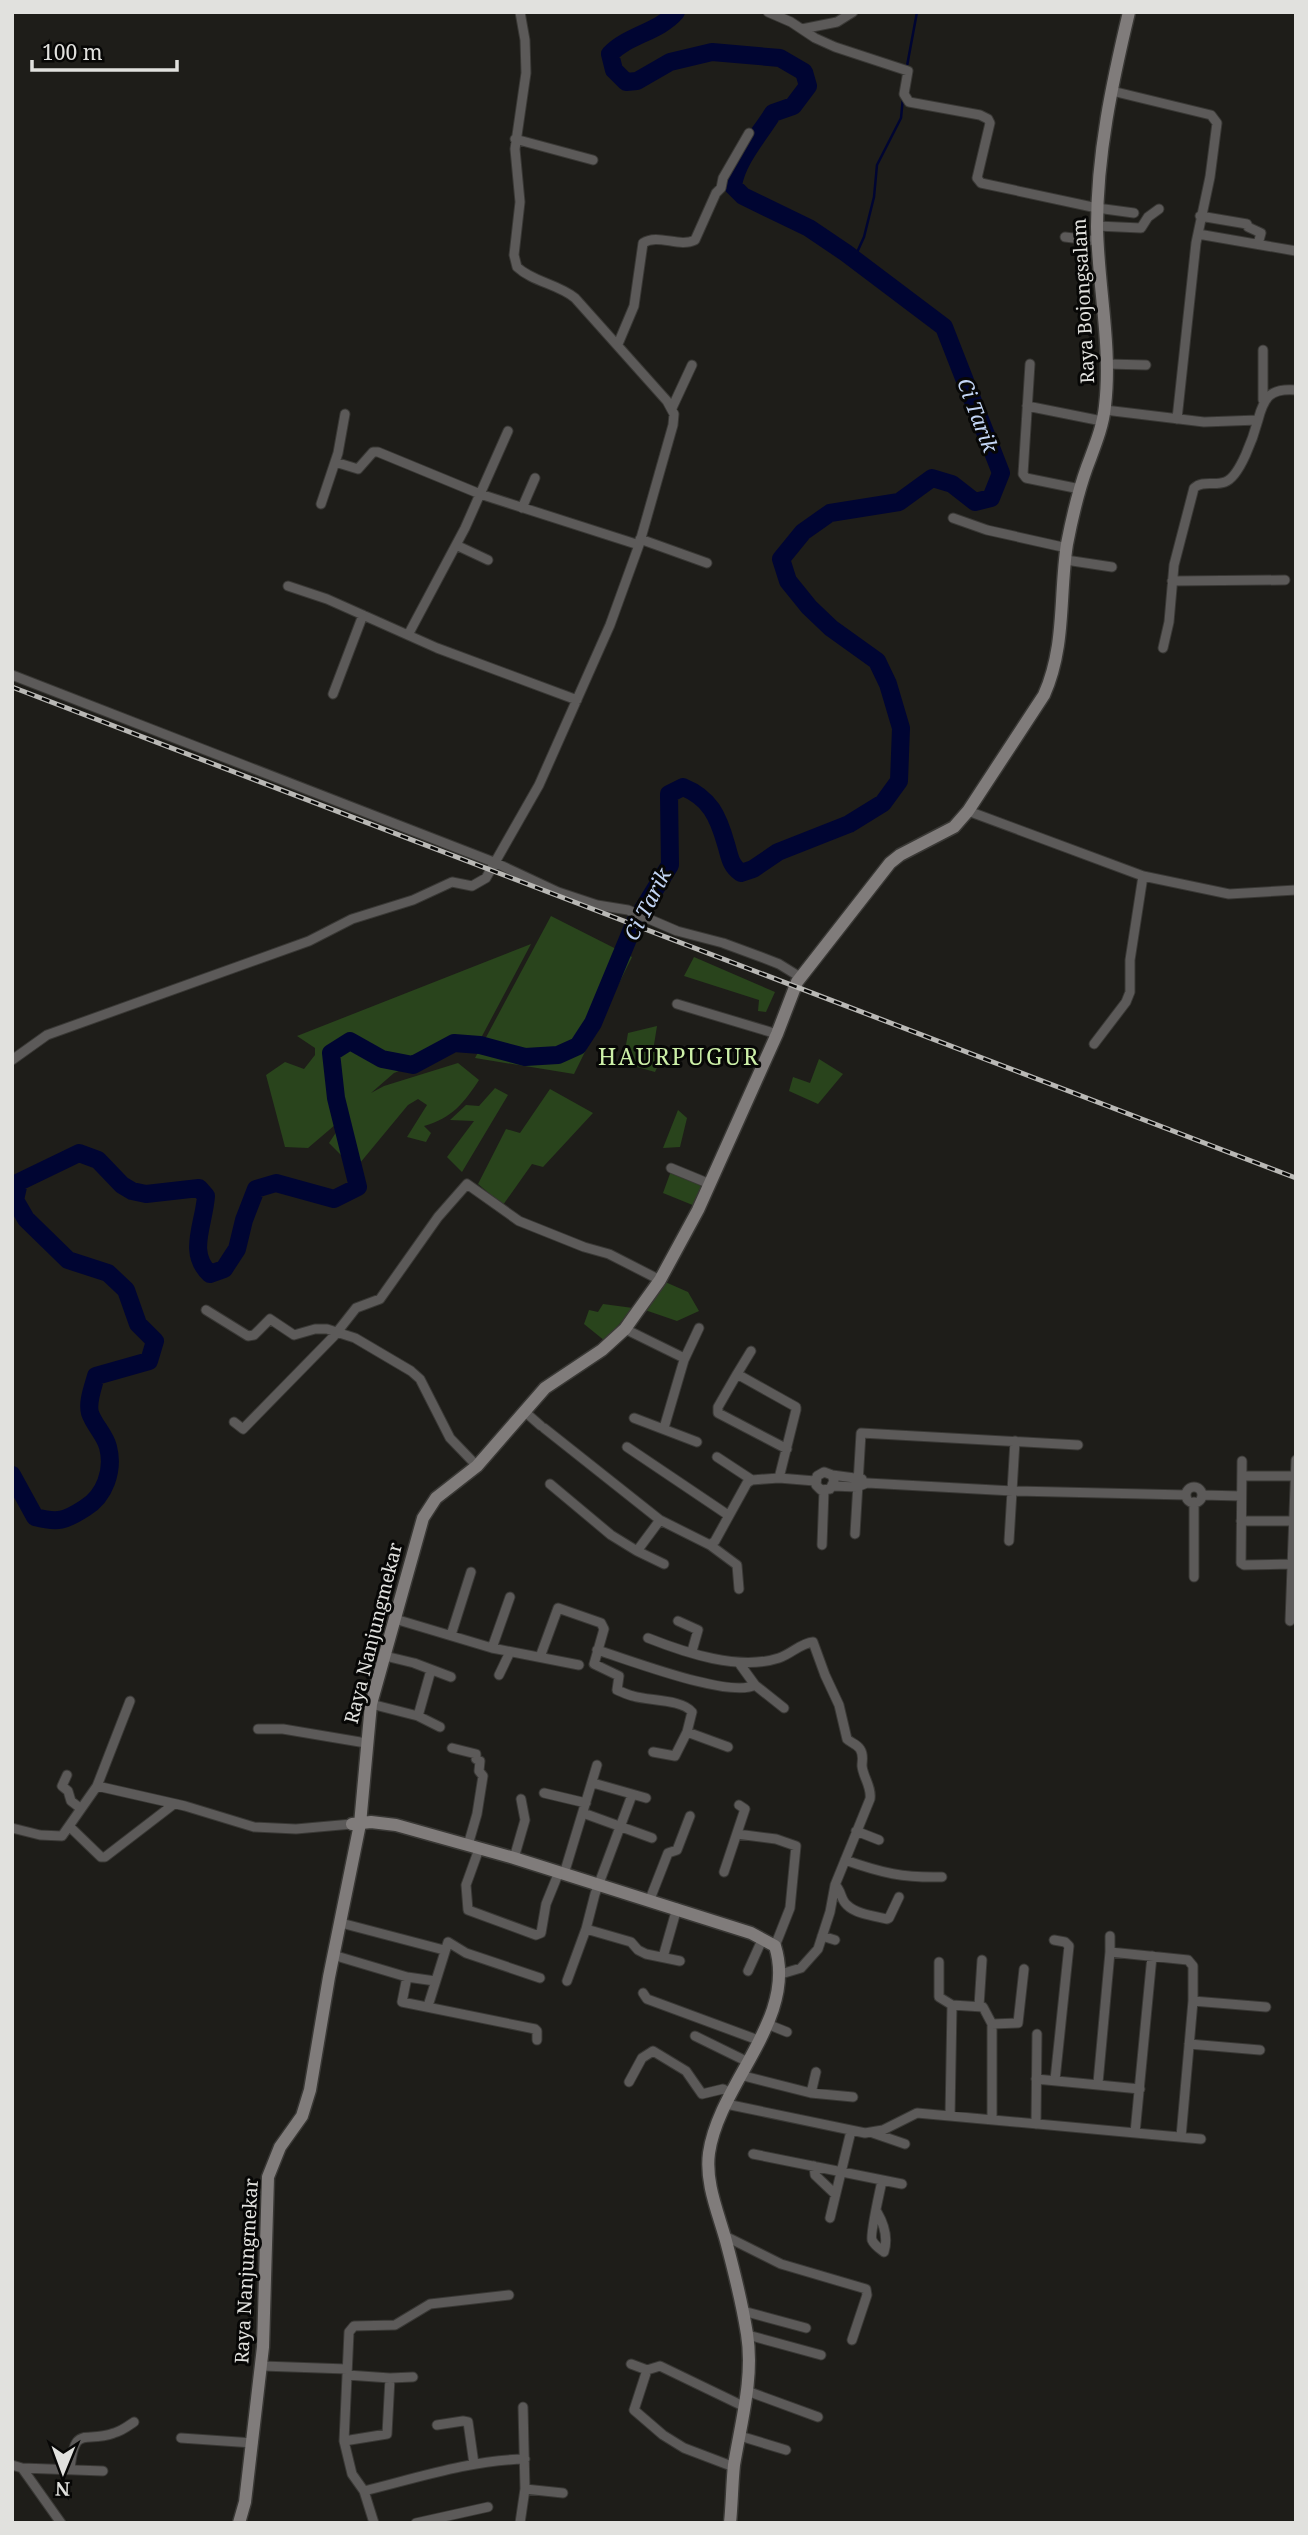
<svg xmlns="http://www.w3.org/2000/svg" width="1308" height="2535" font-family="'Noto Serif',serif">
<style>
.green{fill:#29441c}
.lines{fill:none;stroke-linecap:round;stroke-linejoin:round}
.stream{stroke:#000532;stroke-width:2.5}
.river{stroke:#000532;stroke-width:18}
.street-casing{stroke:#393835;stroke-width:11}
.secondary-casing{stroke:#393835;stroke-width:15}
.street{stroke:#5c5a59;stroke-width:9}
.secondary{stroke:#807c7b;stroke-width:12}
.rail-casing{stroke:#b9b8b5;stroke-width:5}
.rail{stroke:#070706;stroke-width:2.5;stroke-dasharray:8;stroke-linecap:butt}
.labels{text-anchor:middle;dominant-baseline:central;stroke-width:6;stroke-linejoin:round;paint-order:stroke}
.street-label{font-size:19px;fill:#e1e1de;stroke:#070706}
.water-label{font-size:21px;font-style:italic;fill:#c3d5f5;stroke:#070706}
.quarter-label{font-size:23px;letter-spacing:2px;fill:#ccefa7;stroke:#070706}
</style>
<rect width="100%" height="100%" fill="#1e1d19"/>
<path class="green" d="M551,916L632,957L574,1074L475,1058Z
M531,944L481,1038L394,1073L371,1093L384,1086L458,1063L479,1080C464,1103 452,1118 424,1126L431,1133L426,1142L407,1137L427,1105L418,1099L408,1105L355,1169L329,1143L349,1113L308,1148L285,1147L266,1075L285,1062L304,1069L315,1055V1048L297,1036Z
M694,957L775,992L766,1012L758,1011L759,1000L684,976Z
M657,1026L653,1051L663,1055L655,1072L623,1063L628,1033Z
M819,1059L843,1074L818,1104L789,1091L793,1077L810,1083Z
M495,1088L508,1095L462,1172L447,1157L474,1121L450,1120L466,1105L479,1106Z
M550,1089L593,1113L543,1167L532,1164L503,1205L478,1184L506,1129L520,1133Z
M678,1110L687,1118L680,1147L663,1148Z
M671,1171L704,1184L695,1206L663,1193Z
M663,1281L688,1292L699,1311L677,1321L645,1310Z
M603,1304L633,1308L605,1341L584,1324L589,1310L598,1312Z"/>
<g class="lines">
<path class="stream" d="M907,66L917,12
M854,259L864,237L874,197L877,165L901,118L903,97"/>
<path class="river" d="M12,1475L35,1517C58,1523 65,1521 85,1508C105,1496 114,1470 108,1447C105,1435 94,1425 90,1413C87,1402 93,1387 96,1376L149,1361L155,1341L138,1324L126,1290L108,1273L68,1260L26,1219L15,1200L19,1182L79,1153L98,1160L122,1185L132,1191L146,1194L199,1188L206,1196C204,1225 187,1253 210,1274L224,1269L237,1249L244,1220L256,1189L276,1183L334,1199L358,1187L336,1098L331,1053L350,1041L382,1059L413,1065L454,1043L480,1045L525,1057L558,1055L578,1046L593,1023L635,922L670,865L669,794L683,787C710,798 718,816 726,844C730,857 730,865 741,873L753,869L778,852L849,824L883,803L899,781L901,728L888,684L877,661L831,628L809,607L788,581L781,559L803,532L830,513L899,502L932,478L952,484L975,502L991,498L1001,473L944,327L846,253L809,228L743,196L733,186C736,161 760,134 773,113L793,106L808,86L804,72L780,58L712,52L670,62L637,81L626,82L614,70L610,54C628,35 659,32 676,12"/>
<g class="street-casing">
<path id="street" d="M768,12L791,22L815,38L835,47L908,71L904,94L909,102L980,115L988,119L990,123L977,178L981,183L1097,208L1134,213
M802,29L837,22L853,12
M1112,91L1211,115L1217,123L1210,177L1196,243L1177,419
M515,139L593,160
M1200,216L1247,224L1248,227L1261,233L1258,244
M1097,226L1141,228L1148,217L1159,209
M1198,234L1296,251
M1065,237L1098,241
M618,344L634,306L643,243C658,233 679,248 695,240L716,193L721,188L723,178L749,133
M1263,350V400
M1030,364L1023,474L1026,478L1080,489
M1107,364L1146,365
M1027,406L1102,421
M672,408L692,365
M1105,410L1204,422L1258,420C1264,397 1270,388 1296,390
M335,462L358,469L373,452H378L480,494L639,545
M321,504L338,453L345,414
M522,508L535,478
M953,518L987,530L1067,548
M640,539L707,563
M456,545L488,560
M1066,560L1112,567
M1172,581L1285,580
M288,586L327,599L437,648L577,700
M408,635L465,528L508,431
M1163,648L1169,622L1174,565L1194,488C1203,480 1214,486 1225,482C1240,477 1254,435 1258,420
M12,675L496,863L558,892L597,905L628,910L677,931L723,943L761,957L779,964L800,977
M333,694L363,615
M968,811L1143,876L1229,894L1296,890
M677,1004L777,1034
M1094,1044L1126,1002L1130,992V960L1143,876
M12,1060L47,1035L309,941L352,919L413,900L452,882L472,886L486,878L539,785L610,625L639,545L673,425L674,414L667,401L575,298C558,284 533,282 517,267L514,255L520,202L515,149L526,73L525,40L520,12
M671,1168L710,1184
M206,1310L248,1336L254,1335L270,1319L294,1335L315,1329H327L355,1338L411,1371L420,1379L450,1438L477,1466
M625,1329L682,1357L684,1360L664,1428
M684,1360L699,1328
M737,1374L751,1351
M524,1411L541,1426
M634,1418L697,1442
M234,1422L243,1429L334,1336L356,1308L380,1299L438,1217L467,1184L519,1221L584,1247L609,1254L660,1280
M544,1428L660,1520L710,1545L715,1541L747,1483L752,1480L779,1478L796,1410V1407L737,1374L718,1407V1413L787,1449
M627,1447L728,1515
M717,1457L752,1480
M1242,1461L1241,1563L1244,1565L1291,1564
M832,1475L834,1481L830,1489L821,1490L816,1485L817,1476L824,1472L832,1475L862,1479
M1242,1476H1294
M779,1478L815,1481
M550,1484L611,1535L637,1551
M833,1486L857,1487L867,1483L1013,1491L1186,1495
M1186 1495a8 8 0 1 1 16 0a8 8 0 1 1-16 0Z
M1202,1495L1241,1496
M660,1520L637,1551L664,1564
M1241,1521H1293
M855,1534L861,1433L1078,1445
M1009,1541L1015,1441
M710,1545L737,1565L739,1589
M822,1545L824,1490
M1194,1577V1502
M395,1619L492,1648L579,1665
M678,1621L698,1630L692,1651
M1290,1621L1296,1460
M451,1635L471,1572
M648,1638C686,1653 739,1671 779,1658C791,1654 801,1643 813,1642L825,1675L839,1705L847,1739C851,1743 857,1744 860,1749C864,1755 862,1759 862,1766C863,1777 872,1787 870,1799L835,1885L830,1912L818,1949L801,1968L781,1974
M492,1648L510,1597
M597,1650C627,1659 730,1699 755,1685
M385,1656L414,1663L451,1677
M540,1657L558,1608L601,1623L604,1629L594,1664L619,1676L617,1690C622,1692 628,1695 633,1696C648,1701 682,1699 692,1712L687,1732L675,1756L653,1752
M739,1663L755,1685L784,1708
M499,1675L510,1652
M371,1704L418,1716L440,1727
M418,1716L431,1670
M258,1729H283L366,1743
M687,1732L728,1747
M452,1748L476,1754V1759L480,1761L479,1771L483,1776L477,1814L468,1845
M67,1775L62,1786L68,1791L71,1801L80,1808
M593,1783L646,1798
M97,1786L130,1701
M544,1793L586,1803
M583,1813L652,1838
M70,1827L101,1857H105L174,1804
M12,1828L40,1835L62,1836L97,1786L185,1806L254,1827L296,1829L352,1824
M856,1831L879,1840
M737,1834L776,1839L796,1846L790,1908L775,1946
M479,1849L466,1885L468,1910L536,1935L541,1933L546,1904L559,1872
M514,1858L525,1820L521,1799
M845,1860C882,1873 903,1878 942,1877
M724,1872L745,1809L739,1805
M564,1874L597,1765
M835,1885C842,1891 840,1899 847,1905C856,1914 874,1916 887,1919L889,1918L899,1897
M650,1899L668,1853L677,1850L690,1816
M341,1923L444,1950
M586,1929L631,1942L638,1950L646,1954L680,1961
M822,1936L835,1940
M1054,1940L1065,1942L1069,1946L1055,2080
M1110,1952L1188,1960L1193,1966V2001L1181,2137
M333,1955L407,1977L435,1981
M663,1957L677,1908
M939,1962V1997L952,2005L950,2116
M748,1971L762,1940
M407,1977L402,2002L535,2029L537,2031V2040
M567,1981L586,1929L595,1894L632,1795
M643,1993L647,1999L758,2040
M1193,2001L1266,2007
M952,2005L983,2007L992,2024L1018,2023L1024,1969
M428,2006L448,1942L466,1953L540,1978
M979,2006L982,1960
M767,2024L787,2032
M992,2024V2119
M695,2036L748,2062
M1189,2044L1260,2050
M740,2075L811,2093L853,2097
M1036,2079L1140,2089
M629,2082L642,2058L653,2051L686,2071L702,2094L723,2089L731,2093
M1098,2083L1110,1952V1936
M811,2093L816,2072
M726,2104L865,2133L883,2130L917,2113L1201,2139
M1036,2124L1037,2034
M873,2133L905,2144
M1135,2133L1152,1956
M753,2154L902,2184
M814,2166L815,2175L835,2194
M877,2212C884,2224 888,2239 884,2252C880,2249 874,2245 872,2240C870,2235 880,2190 882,2181
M830,2218L851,2131
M725,2236L781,2264L866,2289L867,2295L852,2340
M743,2311L806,2328
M748,2335L821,2355
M631,2364L647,2370
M262,2366L347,2369
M347,2375L390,2378L413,2377
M747,2391L818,2417
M437,2425L463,2421L468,2422L474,2464
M740,2436L786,2450
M181,2438L253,2443
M344,2441L387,2434L390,2378
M12,2465L22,2468L61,2523
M734,2467L684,2448L663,2435L634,2410L647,2370L660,2366L743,2406
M22,2468L103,2471
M70,2469C75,2423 84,2444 114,2433C122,2431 128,2426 134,2422
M525,2489L563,2493
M364,2491C417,2478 471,2460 525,2459
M374,2523L364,2491L352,2474L344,2441L349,2332L354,2326L395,2325L430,2304L509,2295
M416,2523L488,2507
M520,2523L525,2489L523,2407"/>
</g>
<g class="secondary-casing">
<path id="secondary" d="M352,1824L371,1822L396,1825L514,1858L751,1933L775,1946C798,2019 719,2083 709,2153C705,2183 718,2212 726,2241C734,2271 742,2303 747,2334C754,2377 741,2422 734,2465C732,2484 732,2504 730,2523
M239,2523L245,2502L263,2347L268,2177L280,2147L302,2116L310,2090L329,1977L360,1824L371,1704L423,1518L436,1498L477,1466L545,1388L602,1350L625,1329L637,1312L660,1280L698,1210L777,1034L797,982L890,863L900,855L954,827L968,811L1044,695C1066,646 1059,595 1067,544C1072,518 1078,492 1087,467C1094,448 1103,427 1105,406C1112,347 1098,286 1097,227C1097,154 1112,83 1129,12"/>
</g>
<use href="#street" class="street"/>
<use href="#secondary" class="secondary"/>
<g class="rail-casing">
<path id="rail" d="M12,687L1296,1178"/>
</g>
<use href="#rail" class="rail"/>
</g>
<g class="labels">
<g class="street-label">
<text transform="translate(1083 301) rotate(-93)">Raya Bojongsalam</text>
<text transform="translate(373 1633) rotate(-76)">Raya Nanjungmekar</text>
<text transform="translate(246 2271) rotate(-87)">Raya Nanjungmekar</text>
</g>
<g class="water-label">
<text transform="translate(978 415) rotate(69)">Ci Tarik</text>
<text transform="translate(647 904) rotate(-63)">Ci Tarik</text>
</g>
<g class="quarter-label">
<text x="679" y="1056">HAURPUGUR</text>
</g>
</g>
<rect width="1308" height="2535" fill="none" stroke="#e1e1de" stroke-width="28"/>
<g transform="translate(63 2472) rotate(181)" stroke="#070706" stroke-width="5" paint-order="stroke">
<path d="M0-5L12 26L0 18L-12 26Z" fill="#e1e1de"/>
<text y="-10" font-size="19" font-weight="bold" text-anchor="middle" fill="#e1e1de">N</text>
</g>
<path d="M32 60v10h145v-10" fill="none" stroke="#e1e1de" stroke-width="3.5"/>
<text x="42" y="60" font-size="21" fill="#e1e1de" stroke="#070706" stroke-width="5" paint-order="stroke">100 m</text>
</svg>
